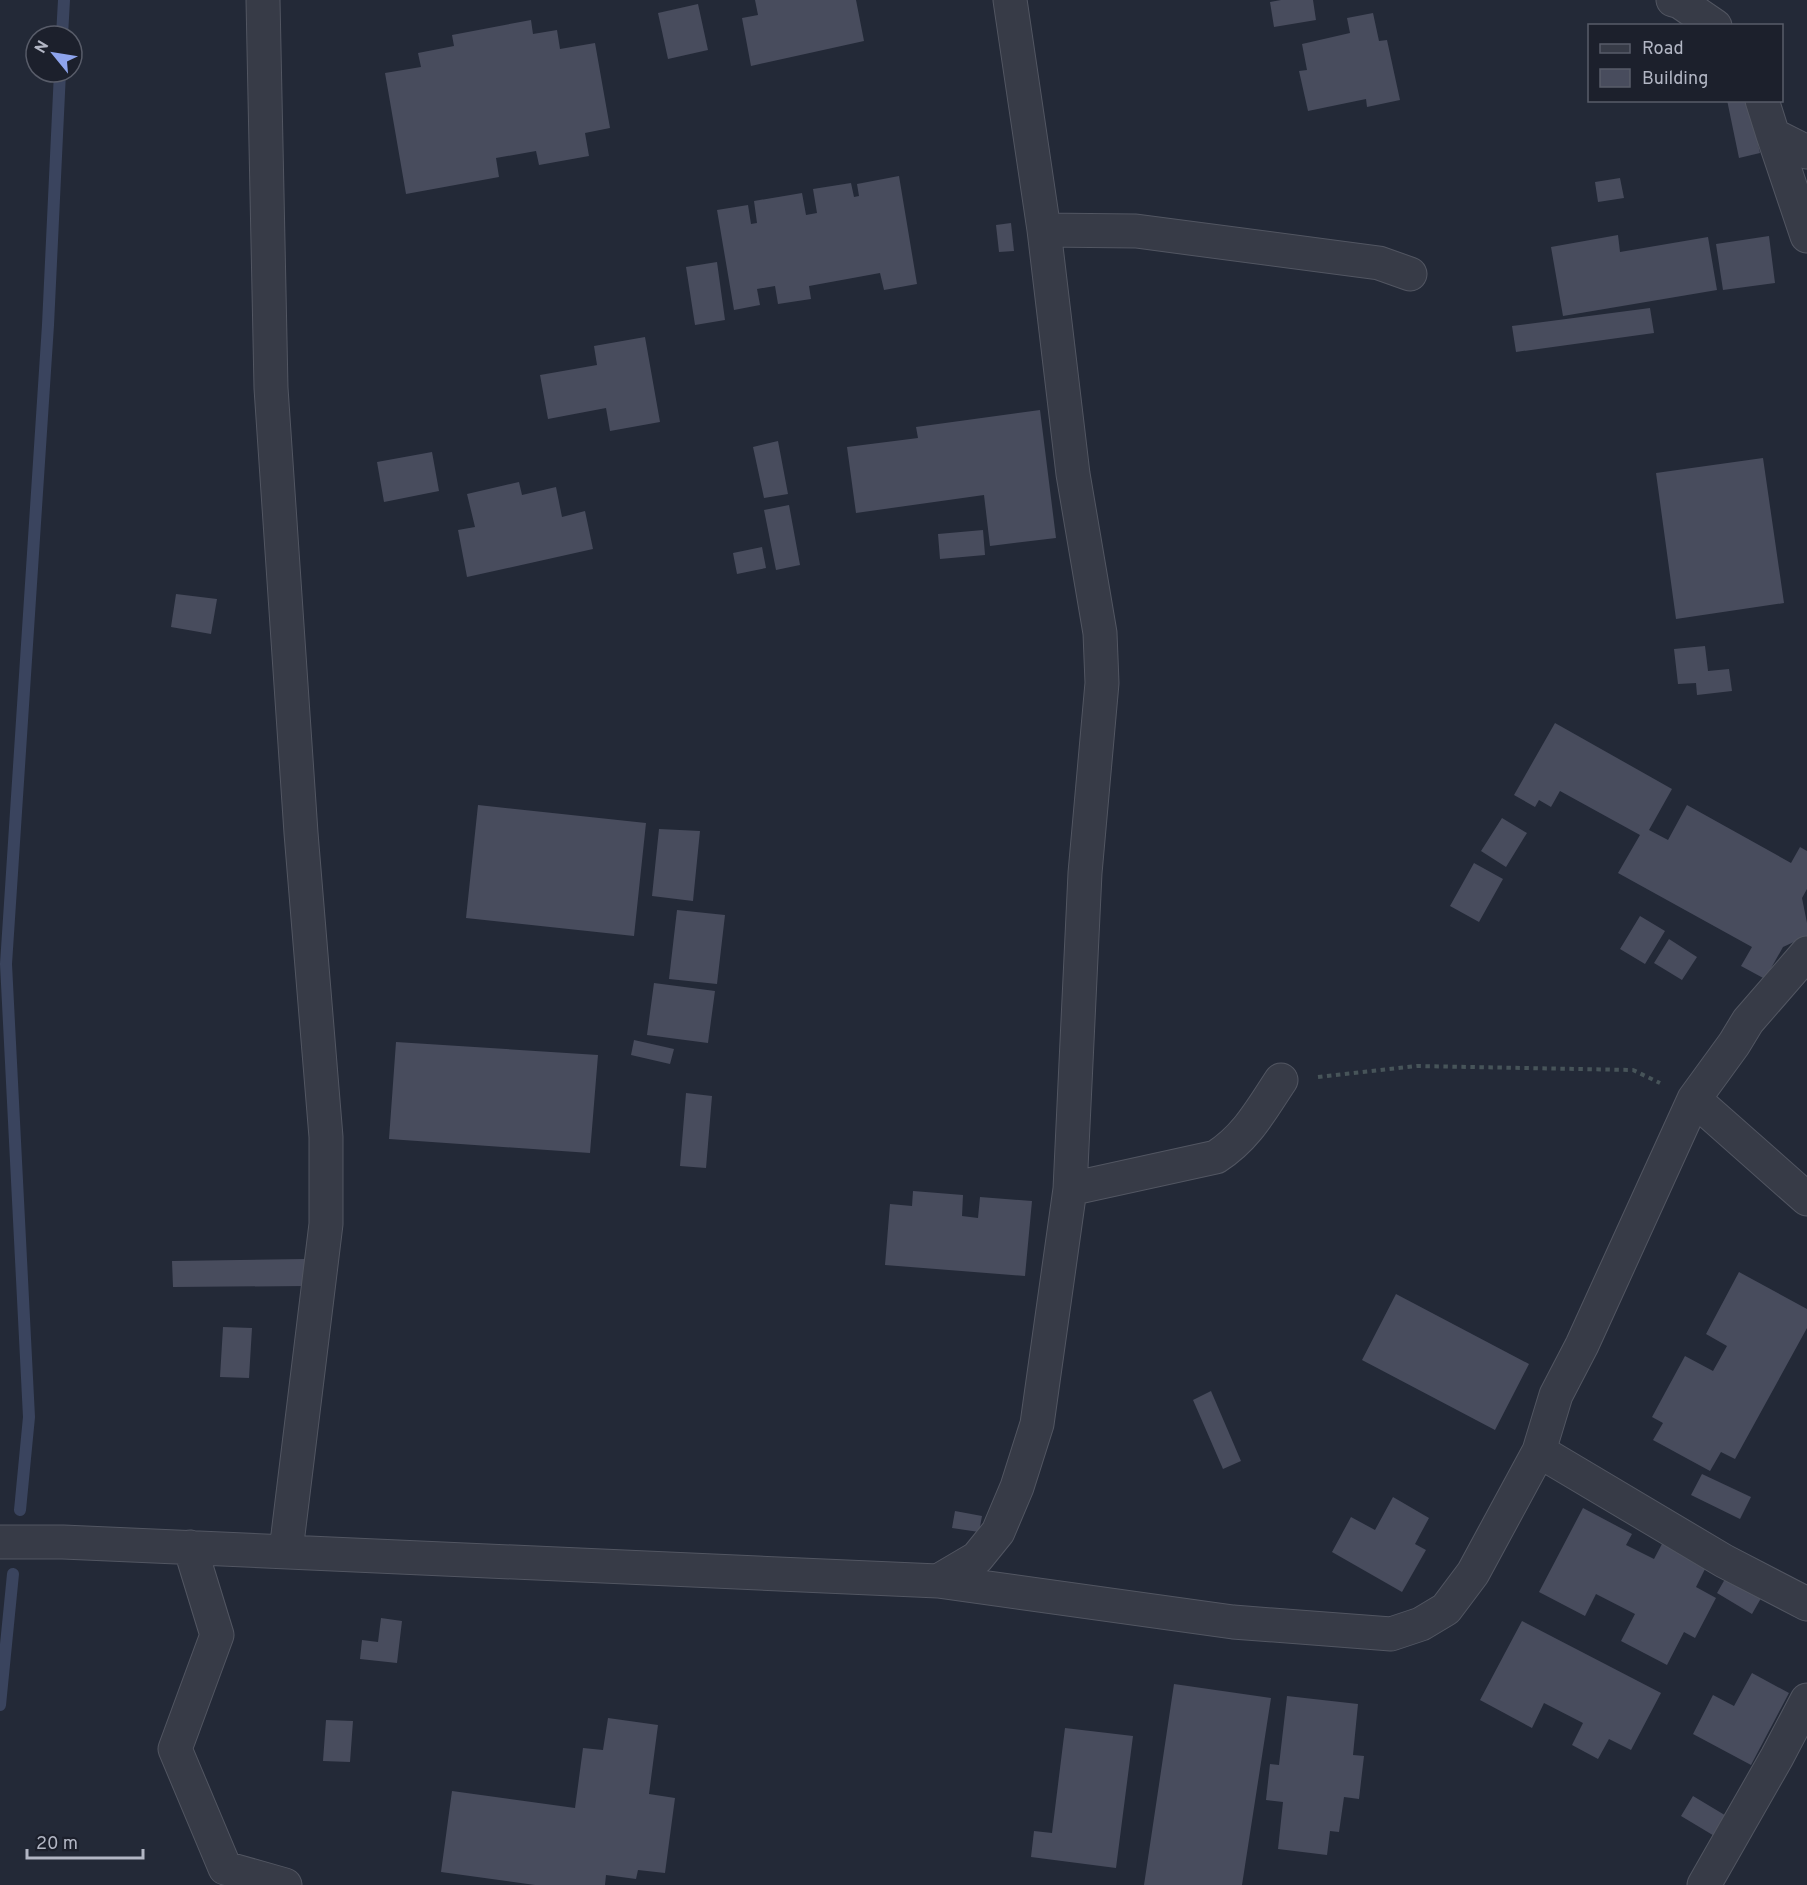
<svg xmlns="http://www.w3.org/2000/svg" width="1807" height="1885" font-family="Overpass,sans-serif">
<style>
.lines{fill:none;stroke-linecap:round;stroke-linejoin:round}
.stream{stroke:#3a445e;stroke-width:12}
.building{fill:#484c5d}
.minor-casing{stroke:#525662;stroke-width:35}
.path{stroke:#475459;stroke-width:4;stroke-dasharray:4.5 4.5;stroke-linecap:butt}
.minor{stroke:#373b47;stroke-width:33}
</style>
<rect width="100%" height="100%" fill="#232937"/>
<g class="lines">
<path class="stream" d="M62,36L64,0
M20,1510L29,1417L6,964L48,325L60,72
M0,1705L13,1574"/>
</g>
<path class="building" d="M755,0H856L864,41L751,66L742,18L758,15Z
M1281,0H1313L1316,20L1274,27L1270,2Z
M698,4L708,50L668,59L658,13Z
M1373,13L1379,41L1387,40L1400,100L1367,107L1366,99L1308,111L1299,71L1307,70L1302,44L1350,33L1347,18Z
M531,20L533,34L557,30L560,49L595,43L610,128L585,133L589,156L539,165L536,151L496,158L499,177L406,194L385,73L421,67L418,53L454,46L452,35Z
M1727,100H1749L1760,153L1739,158Z
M899,176L917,284L884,290L880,273L809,286L811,299L778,304L775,286L757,289L760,305L734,310L717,210L748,205L751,224L757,223L754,201L802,193L806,215L817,213L813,189L851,183L854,197L859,196L857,184Z
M1620,178L1624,198L1598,202L1595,182Z
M1011,223L1014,251L999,252L996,225Z
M1618,235L1620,252L1708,237L1717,290L1563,316L1551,247Z
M1769,236L1775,283L1723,290L1716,244Z
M717,262L725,320L695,325L686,267Z
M1650,308L1654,333L1516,352L1512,326Z
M645,337L660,422L610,431L606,408L548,419L540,375L597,365L594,346Z
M1040,410L1056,538L990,546L984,495L856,513L847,447L918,438L916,427Z
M778,441L788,494L764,498L753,447Z
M432,452L439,491L384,502L377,462Z
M1763,458L1784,603L1676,619L1656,473Z
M519,482L522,495L556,487L562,517L585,511L593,549L467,577L458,530L475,527L467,494Z
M789,505L800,565L776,570L764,510Z
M983,530L985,555L940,559L938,534Z
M762,547L766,568L737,574L733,553Z
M176,594L217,599L211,634L171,627Z
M1705,646L1708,671L1729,669L1732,691L1697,695L1696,683L1678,684L1674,649Z
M1555,723L1672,789L1649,830L1668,840L1687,805L1791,863L1800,847L1807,851V889L1802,898L1807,923V936L1783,947L1765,979L1741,966L1752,947L1618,873L1640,835L1560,791L1551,807L1539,800L1535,807L1514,795Z
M478,805L646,823L634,936L466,918Z
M1502,818L1527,833L1506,867L1481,851Z
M659,829L700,831L693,901L652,896Z
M1474,863L1503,879L1479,922L1450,906Z
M677,910L725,915L717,984L669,979Z
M1640,916L1665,931L1645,964L1620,949Z
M1669,939L1697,957L1682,980L1654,963Z
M654,983L715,991L708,1043L647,1035Z
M634,1040L674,1049L670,1064L631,1055Z
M396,1042L598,1055L590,1153L389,1139Z
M686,1093L712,1096L706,1168L680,1166Z
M913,1191L963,1195L962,1216L978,1218L980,1197L1032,1201L1025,1276L885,1265L890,1204L912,1206Z
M305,1259V1286L173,1287L172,1261Z
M1739,1272L1807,1309V1328L1735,1459L1721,1452L1710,1471L1653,1440L1663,1423L1652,1417L1685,1356L1713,1371L1727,1346L1706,1334Z
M1396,1294L1529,1364L1495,1430L1362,1360Z
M223,1327L252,1328L249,1378L220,1377Z
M1211,1391L1241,1461L1223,1469L1193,1400Z
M1702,1474L1751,1497L1740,1519L1691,1495Z
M1393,1497L1429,1518L1415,1544L1426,1550L1402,1592L1332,1552L1351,1517L1375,1530Z
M1583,1508L1632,1534L1626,1545L1654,1559L1663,1542L1707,1565L1696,1587L1716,1598L1695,1638L1684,1632L1667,1665L1621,1641L1635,1614L1596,1594L1585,1616L1539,1592Z
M955,1511L982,1516L979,1532L952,1528Z
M1729,1572L1764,1593L1752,1614L1717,1593Z
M381,1618L402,1621L397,1663L360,1659L362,1640L378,1642Z
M1522,1621L1661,1693L1631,1750L1609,1739L1598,1759L1572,1745L1583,1723L1544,1703L1532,1728L1480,1700Z
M1752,1673L1789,1693L1751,1765L1693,1734L1713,1695L1734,1706Z
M1174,1684L1271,1698L1242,1885H1144Z
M1287,1696L1358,1704L1353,1755L1364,1756L1359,1799L1344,1797L1339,1832L1330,1831L1327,1855L1278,1849L1283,1802L1266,1800L1270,1764L1279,1765Z
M608,1718L658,1725L649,1794L675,1798L665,1873L638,1870L636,1879L606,1875L605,1885H535L441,1872L452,1791L575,1808L583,1748L603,1750Z
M326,1720L353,1721L350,1762L323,1761Z
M1065,1728L1133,1736L1116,1868L1031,1857L1034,1831L1052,1833Z
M1693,1796L1728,1817L1716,1837L1681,1816Z"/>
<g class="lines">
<g class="minor-casing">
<path id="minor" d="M263,0L271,388L301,833L326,1137V1224L286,1551
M1673,0L1680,2L1715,26
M1762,100L1773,135L1807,152
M1773,135L1807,236
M1044,230L1136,231L1379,263L1410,274
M1694,1099L1807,1199
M1070,1189L1216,1157C1247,1137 1261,1110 1281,1080
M1539,1451L1724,1561L1807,1604
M0,1542H63L938,1581L1233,1622L1391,1634L1421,1624L1446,1609L1473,1573L1539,1451L1556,1395L1582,1345L1694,1099L1734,1044L1748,1021L1807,953
M190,1547L217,1635L175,1749L225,1868L285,1885
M938,1581L977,1558L998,1532L1017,1487L1037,1424L1070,1189L1085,873L1102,683L1100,633L1073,474L1044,230L1010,0
M1704,1885L1777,1757L1807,1700"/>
</g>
<path class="path" d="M1318,1077L1417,1066L1633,1070L1660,1083"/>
<use href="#minor" class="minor"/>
</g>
<rect x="1588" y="24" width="195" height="78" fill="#1c202c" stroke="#585c69" stroke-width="1.5"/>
<rect x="1600" y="44" width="30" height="9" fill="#373b47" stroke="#585c69" stroke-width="1.5"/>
<text x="1642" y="54" font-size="18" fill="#b2b6c4">Road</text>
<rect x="1600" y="69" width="30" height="18" fill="#484c5d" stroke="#585c69" stroke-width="1.5"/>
<text x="1642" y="84" font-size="18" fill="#b2b6c4">Building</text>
<g transform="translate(54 54) rotate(300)"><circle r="28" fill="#1c202c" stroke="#585c69" stroke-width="1.5"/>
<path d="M0-4.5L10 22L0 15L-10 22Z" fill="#8ea4ed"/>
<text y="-9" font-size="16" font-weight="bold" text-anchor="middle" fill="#b2b6c4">N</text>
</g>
<path d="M27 1849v9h116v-9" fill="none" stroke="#b2b6c4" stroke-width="3"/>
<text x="36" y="1849" font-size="18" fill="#b2b6c4" stroke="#1c202c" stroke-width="4.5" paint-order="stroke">20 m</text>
</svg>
